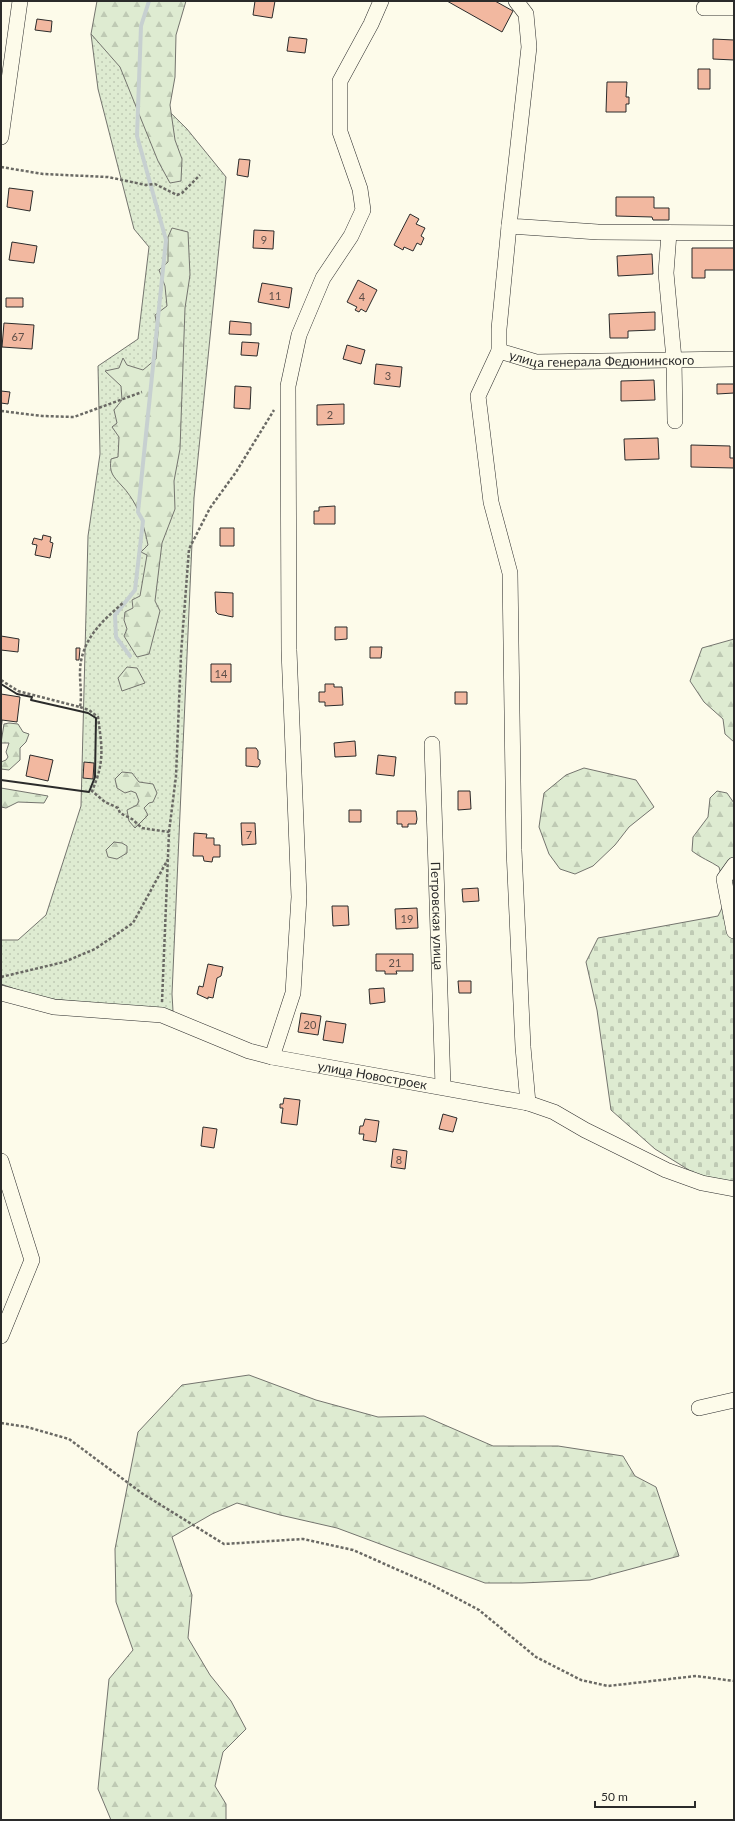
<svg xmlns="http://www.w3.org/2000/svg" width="735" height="1821" font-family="Lato,sans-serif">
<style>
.grass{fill:url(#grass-dots);stroke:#74746e}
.forest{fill:url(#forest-firs);stroke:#74746e}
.cemetery{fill:url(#cemetery-stones);stroke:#74746e}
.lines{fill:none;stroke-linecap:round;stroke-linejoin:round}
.stream{stroke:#c7d0d0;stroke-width:4}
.building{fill:#f2b8a0;stroke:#2b2b2b}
.minor-casing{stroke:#2b2b2b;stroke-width:16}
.path{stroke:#6a6964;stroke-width:2.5;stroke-dasharray:3 2;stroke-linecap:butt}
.minor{stroke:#fdfbea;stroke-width:15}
.wall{stroke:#2b2b2b;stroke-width:2}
.labels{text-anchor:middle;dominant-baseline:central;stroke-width:3;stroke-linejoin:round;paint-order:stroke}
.number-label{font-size:11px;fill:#5d4e48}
.street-label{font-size:13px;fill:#2b2b2b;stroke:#fdfbea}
</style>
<defs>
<pattern id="grass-dots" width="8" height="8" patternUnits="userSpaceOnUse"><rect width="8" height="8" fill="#deebd1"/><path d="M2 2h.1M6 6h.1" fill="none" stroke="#bfcab4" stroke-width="1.8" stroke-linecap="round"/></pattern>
<pattern id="forest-firs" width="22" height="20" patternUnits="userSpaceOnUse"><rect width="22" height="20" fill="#deebd1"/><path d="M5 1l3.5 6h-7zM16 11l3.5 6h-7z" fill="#bfcab4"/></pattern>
<pattern id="cemetery-stones" width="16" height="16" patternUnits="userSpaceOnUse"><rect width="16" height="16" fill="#deebd1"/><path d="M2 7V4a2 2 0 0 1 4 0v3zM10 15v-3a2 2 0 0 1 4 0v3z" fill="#bfcab4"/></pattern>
</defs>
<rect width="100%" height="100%" fill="#fdfbea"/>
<path class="grass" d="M91,34L187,129L226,177L194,498L172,994L173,1011L40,998L1,984V940H18L46,915L81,806L88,536L100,454L98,366L138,339L149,247L134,229L98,89Z"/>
<path class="forest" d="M97,1H186L176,35L175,77L170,105L175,140L182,159L181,181L170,183L158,161L120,67L91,34Z
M172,228L188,232L190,275L185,308L180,449L174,481L175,509L162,543L155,601L160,611L149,654L137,657L124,636L127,629L124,620L125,612L133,608L132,600L140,596L147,555L141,552L148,545C145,531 142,519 136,506C133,500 127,491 122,486C113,476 109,473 111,459L118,457L119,437L112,427L117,423L114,410L122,400L121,386L105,371L119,368L123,358L127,365L143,370L156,359L158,332L155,315L167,306L165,286L159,270L168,262V237Z
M734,639V742L725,734L723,719L704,702L690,681L702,648Z
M127,667L137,668L145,683L122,691L118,678Z
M9,723L18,724L23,732L29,734L26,742L20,748V760L9,770L1,769V762L6,760L8,757L6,752L9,743H1L4,724Z
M584,768L636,780L654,807L629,827L615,845L593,866L575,874L560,869L549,854L539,827L544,793L566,775Z
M122,772L132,773L139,782L153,784L157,793L153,802L149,803L144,808L148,815L135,828L129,821L127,810L137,805L139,801L136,793L131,791L125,793L117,788L115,779Z
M1,788L48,796L44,803L18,802L6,808L1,807Z
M717,791L727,793L734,803V883L729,884L722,878L719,867C710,861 701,858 692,851L693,837L708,817L710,798Z
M114,842L122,843L127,846V853L117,859L108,857L106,850Z
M249,1375L316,1400L378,1417L424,1416L493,1446H558L623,1456L635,1476L656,1487L679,1556L590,1580L522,1583H485L337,1528L280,1515L237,1503L212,1514L172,1537L192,1595L188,1638L210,1675L231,1701L246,1729L223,1752L215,1786L226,1804V1820H111L98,1789L109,1679L133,1650L116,1602L115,1549L138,1432L182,1385Z"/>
<path class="cemetery" d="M734,884V1182L697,1175L655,1149L611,1110L597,1010L586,962L598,938L718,916Z"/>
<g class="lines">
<path class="stream" d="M130,656L116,637L115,615L135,590L143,521L138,512L166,240L137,136L141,26L149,1"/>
</g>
<path class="building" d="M255,1H275L272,18L253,15Z
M447,1H495L513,11L502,32Z
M37,19L52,21L51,32L35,30Z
M289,37L307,39L305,53L287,51Z
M713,39L734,40V60L713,59Z
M698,69H710V89H698Z
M607,82H627L626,97H629V104H626V112H606Z
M239,159L250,160L248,177L237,175Z
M9,188L33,191L30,211L7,207Z
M616,197H654V208H669V220H653L652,217L616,216Z
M410,214L419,219L416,224L425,228L421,236L424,238L421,245L417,243L413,251L404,247L403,250L394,245Z
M254,230L274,231L273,249L253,248Z
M12,242L37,246L34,263L9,260Z
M692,248H734V270H705V278H692Z
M652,254L653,274L618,276L617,256Z
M358,280L377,290L366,312L361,309L359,312L355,310L357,307L347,302Z
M262,283L292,288L289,308L258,302Z
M6,298H23V307H6Z
M655,312V330L628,331V338H610L609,314Z
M230,321L251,323V335L229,334Z
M4,323L34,325L32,349L2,347Z
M242,342L259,343L257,356L241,355Z
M347,345L365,350L361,364L343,359Z
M376,364L402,367L400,387L374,384Z
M654,380L655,400L621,401V381Z
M717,384H734V393L717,394Z
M235,386L251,387L250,409L234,408Z
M1,391L10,392L8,404L1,403Z
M344,404V424L317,425V405Z
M658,438L659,459L625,460L624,439Z
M691,445L730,446V458H734V468L691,467Z
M335,506V524H314V511H319V507Z
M220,528H234V546H220Z
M43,535L51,537L50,542L53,543L50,558L35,555L37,545L32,544L34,538L42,540Z
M215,592L233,593V617L218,614L216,612Z
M335,627H347V639L335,640Z
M1,636L19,639L18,652L1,650Z
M370,647H382L381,658H370Z
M76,648H80L79,660H76Z
M211,664H231V682H211Z
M325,684H334V687H342L343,705L325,706V702H319V692H325Z
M455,692H467V704H455Z
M1,694L20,697L17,722L2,720L1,731Z
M355,741L356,756L335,757L334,743Z
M246,748H256L258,751V759L260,760V764L258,767L246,766Z
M30,755L53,760L48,781L26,776Z
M378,755L396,757L394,776L376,774Z
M84,762L94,763L93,779L83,778Z
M458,791H470L471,809L458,810Z
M349,810H361V822H349Z
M397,811H416L417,819L416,824H408V827H402V824H397Z
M241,823H255L256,844L242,845Z
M194,833L207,834L206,838H214V845H220V857H213L212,862L204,861L203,856H193Z
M478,888L479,901L463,902L462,889Z
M332,906H348L349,925L333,926Z
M417,908L418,928L396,929L395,909Z
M376,954H413V971H396L397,974H385V971H376Z
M208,964L223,967L221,976L217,978L213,998L208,997V999L197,994L199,986L203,987Z
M458,981H471V993H459Z
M384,988L385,1002L370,1004L369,989Z
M301,1013L321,1016L318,1035L298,1032Z
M326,1021L346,1024L343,1043L323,1040Z
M284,1098L300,1100L297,1125L281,1123L283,1108H280V1104H283Z
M443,1114L457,1118L453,1132L439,1129Z
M365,1119L379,1121L376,1142L363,1140L364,1134H359L360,1126H363Z
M203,1127L217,1129L214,1148L201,1146Z
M393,1149L407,1151L405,1169L391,1167Z"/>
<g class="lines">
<g class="minor-casing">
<g id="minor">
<path d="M516,1L526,14L529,47L509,226L598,232L734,233"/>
<path d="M704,8H734"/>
<path d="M1,137L20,1"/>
<path d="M509,226L499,329V351L478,396L491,502L510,573L514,850L523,1047L528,1103"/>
<path d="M669,233L666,273L674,359L675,421"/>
<path id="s1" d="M499,351L536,362L734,359"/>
<path id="s2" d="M432,744L443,1087"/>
<path d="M734,865L724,879L734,931"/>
<path id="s3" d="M1,993L54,1007L162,1015L249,1051L272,1057L528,1103L554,1112L585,1130L666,1170L702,1183L734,1189"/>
<path d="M272,1057L293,993L299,897L289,650L288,386L299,335L323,278L351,236L363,210L360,189L340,132V81L371,24L381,1"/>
<path d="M1,1161L32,1260L1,1336"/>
<path d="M699,1408L734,1400"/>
</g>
</g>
<path class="path" d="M1,167L43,174L108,177L146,185L155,184L177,195L182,193L200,175
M1,411L42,416L74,417L142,392
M1,680L18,691L80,707C82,696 80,685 80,673C80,641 101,622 124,602
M80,707L89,710L98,717C102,748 105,761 92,791L105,802L118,808L120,813L132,819L142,828L169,832
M1,977L64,962L95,949L133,923L168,859
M162,1002L169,832L176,776L181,654L189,549L210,508L236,472L274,410
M1,1423L27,1427L69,1439L143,1494L224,1544L303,1539L353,1550L430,1584L479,1610L536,1657L581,1680L608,1686L696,1676L734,1681"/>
<use href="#minor" class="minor"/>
<path class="wall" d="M1,684L17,694L32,697L31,700L88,713L96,718L95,777L89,792L1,780"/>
</g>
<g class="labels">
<g class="number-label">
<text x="264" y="239">9</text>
<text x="275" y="295">11</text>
<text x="362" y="296">4</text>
<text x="18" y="336">67</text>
<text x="388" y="375">3</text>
<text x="330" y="414">2</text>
<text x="221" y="673">14</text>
<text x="249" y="834">7</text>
<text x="407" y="918">19</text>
<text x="395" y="962">21</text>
<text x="310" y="1024">20</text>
<text x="399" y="1159">8</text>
</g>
<g class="street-label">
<text stroke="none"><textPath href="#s1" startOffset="104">улица генерала Федюнинского</textPath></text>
<text stroke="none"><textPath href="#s2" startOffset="172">Петровская улица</textPath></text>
<text stroke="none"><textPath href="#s3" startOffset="383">улица Новостроек</textPath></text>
</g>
</g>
<rect width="735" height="1821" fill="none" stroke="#2b2b2b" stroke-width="4"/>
<path d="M595 1801v6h100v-6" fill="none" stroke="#2b2b2b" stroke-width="2"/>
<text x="601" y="1801" font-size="12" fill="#2b2b2b" stroke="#fdfbea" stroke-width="3" paint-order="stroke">50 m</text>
</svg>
